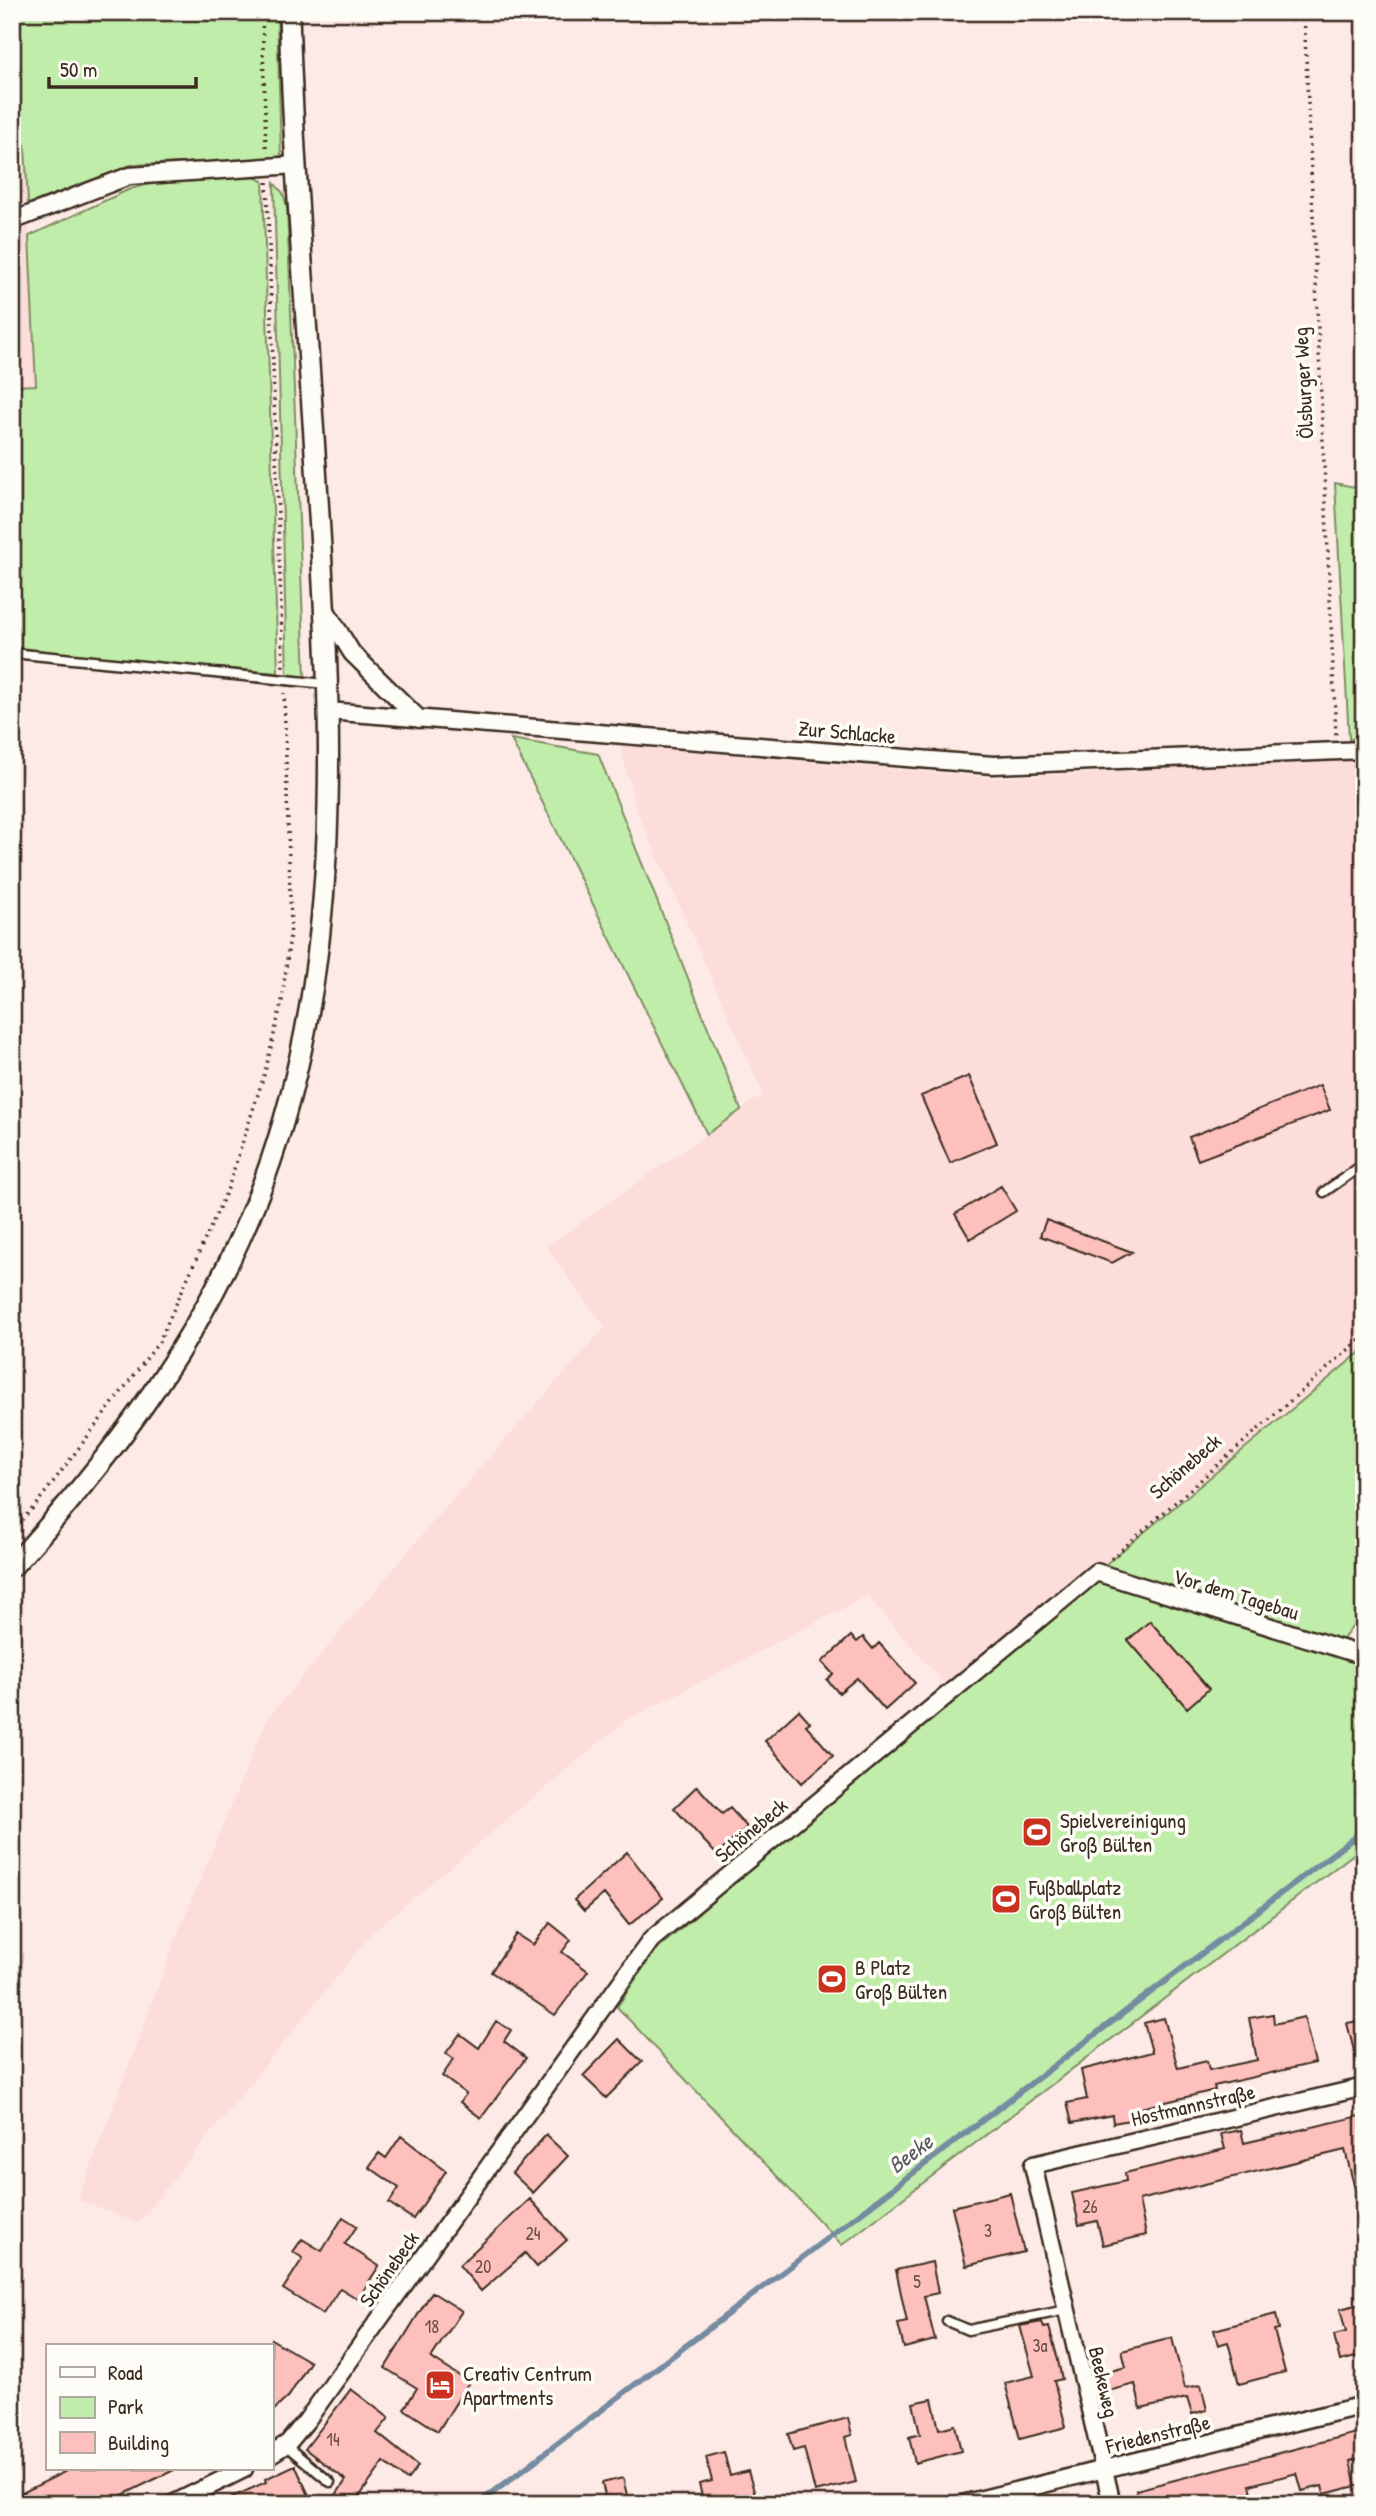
<svg xmlns="http://www.w3.org/2000/svg" width="1376" height="2516" font-family="'Patrick Hand',sans-serif">
<style>
.built{fill:#fdddda}
.green{fill:#c1edaa;stroke:#7e8c64;stroke-width:2}
.lines{fill:none;stroke-linecap:round;stroke-linejoin:round}
.stream{stroke:#758ba1;stroke-width:6}
.building{fill:#fdc0bd;stroke:#3b2a1e;stroke-width:2}
.service-casing{stroke:#3b2a1e;stroke-width:13}
.minor-casing{stroke:#3b2a1e;stroke-width:21}
.tertiary-casing{stroke:#3b2a1e;stroke-width:24}
.path{stroke:#3b2a1e;stroke-width:3.5;stroke-dasharray:2 5;stroke-linecap:butt}
.service{stroke:#fdfcf7;stroke-width:8}
.minor{stroke:#fdfcf7;stroke-width:16}
.tertiary{stroke:#fdfcf7;stroke-width:19}
.labels{text-anchor:middle;dominant-baseline:central;stroke-width:7;stroke-linejoin:round;paint-order:stroke}
.number-label{font-size:18px;fill:#6c5046}
.street-label{font-size:21px;fill:#3b2a1e;stroke:#fdfcf7}
.poi-label{font-size:21px;fill:#3b2a1e;stroke:#fdfcf7;text-anchor:start}
.water-label{font-size:23px;font-style:italic;fill:#585a5f;stroke:#fdfcf7}
</style>
<rect width="100%" height="100%" fill="#fdeae6"/>
<filter id="ink" filterUnits="userSpaceOnUse"><feTurbulence type="fractalNoise" baseFrequency=".0143" numOctaves="2"/><feDisplacementMap in="SourceGraphic" scale="14" xChannelSelector="R" yChannelSelector="G"/><feConvolveMatrix kernelMatrix="1 2 1 2 8 2 1 2 1" color-interpolation-filters="sRGB"/></filter>
<g filter="url(#ink)">
<path class="built" d="M25,145L36,386H12V151Z
M620,745L994,778L1364,758V1349L1100,1569L955,1696L867,1596L625,1721L374,1931L138,2223L78,2200L181,1925L267,1719L436,1518L605,1327L546,1247L763,1094L636,809Z"/>
<path class="green" d="M12,12H277L281,159L131,165L28,204L25,145L12,151Z
M254,177L263,181L278,673L12,651V386L36,385L29,236L130,189L158,182Z
M274,183L283,193L287,207L305,677L287,675Z
M1335,483L1364,489V738L1349,739Z
M511,739L598,754L741,1110L707,1134Z
M1364,1349V1612L1343,1639L1364,1645V1846L842,2245L617,2007L654,1952L1100,1569Z"/>
<g class="lines">
<path class="stream" d="M478,2504L1364,1830"/>
</g>
<path class="building" d="M969,1076L997,1143L950,1163L921,1096Z
M1320,1085L1330,1110L1198,1160L1189,1137Z
M1001,1186L1016,1211L970,1239L955,1214Z
M1046,1220L1132,1252L1112,1263L1040,1236Z
M1150,1621L1209,1689L1187,1708L1128,1640Z
M851,1636L857,1642L863,1637L873,1649L879,1643L915,1683L885,1710L857,1678L839,1693L827,1680L833,1674L822,1662Z
M799,1710L810,1722L806,1725L833,1756L802,1783L765,1741Z
M697,1786L722,1814L730,1808L747,1827L717,1855L674,1808Z
M627,1852L663,1898L629,1925L604,1894L584,1911L574,1900Z
M550,1923L571,1940L562,1952L588,1971L555,2015L491,1972L516,1934L533,1945Z
M1273,2014L1274,2024L1304,2017L1315,2063L1214,2086L1215,2090L1133,2110L1135,2119L1113,2123L1112,2115L1072,2123L1067,2103L1087,2099L1081,2070L1152,2052L1144,2023L1164,2018L1178,2068L1207,2061L1209,2070L1257,2060L1249,2018Z
M1364,2020V2066L1358,2067L1347,2023Z
M496,2021L511,2030L504,2041L526,2058L481,2118L460,2102L466,2094L442,2076L454,2059L446,2053L460,2034L479,2048Z
M619,2039L642,2062L606,2098L583,2076Z
M1364,2115V2201H1358L1345,2150L1139,2200L1146,2235L1103,2245L1097,2221L1079,2225L1072,2193L1126,2181L1125,2173L1225,2149L1221,2134L1241,2130L1244,2143Z
M546,2135L568,2156L533,2193L512,2173Z
M401,2136L446,2171L413,2219L389,2203L399,2188L369,2167L379,2153L386,2158Z
M1010,2193L1024,2252L966,2266L952,2207Z
M530,2199L567,2240L537,2267L525,2253L481,2291L459,2265Z
M343,2217L357,2226L345,2244L379,2266L358,2299L340,2288L323,2314L283,2289L303,2258L293,2252L302,2239L322,2251Z
M932,2262L938,2293L924,2296L935,2340L904,2348L898,2324L907,2322L896,2270Z
M432,2292L462,2311L431,2358L469,2382L438,2431L404,2409L417,2388L385,2368Z
M1364,2303V2355L1340,2361L1334,2335L1346,2332L1340,2309Z
M1276,2314L1279,2329L1274,2330L1285,2372L1239,2384L1228,2342L1218,2345L1214,2330Z
M1042,2322L1044,2328L1049,2327L1057,2356L1062,2379L1054,2381L1066,2427L1020,2439L1005,2383L1034,2376L1020,2326Z
M1172,2338L1185,2388L1201,2385L1207,2410L1192,2414L1187,2398L1141,2409L1135,2384L1100,2393L1095,2375L1126,2367L1122,2351Z
M271,2339L310,2362L289,2396L271,2413Z
M351,2389L389,2418L377,2433L418,2466L407,2480L384,2462L354,2504H330L346,2480L305,2449Z
M932,2399L939,2429L955,2425L961,2451L915,2463L909,2437L920,2434L913,2403Z
M848,2418L852,2435L845,2437L856,2482L815,2492L804,2448L793,2451L788,2434Z
M1364,2431V2457L1350,2461L1356,2486L1324,2494L1322,2486L1302,2491L1297,2473L1250,2485L1255,2504H1139L1136,2490Z
M724,2452L730,2476L748,2471L756,2498L736,2504H704L699,2484L712,2481L706,2457Z
M295,2465L313,2504H217L266,2482L265,2479Z
M70,2469H176L104,2504H12V2498Z
M623,2478L629,2504H607L602,2483Z"/>
<g class="lines">
<g class="service-casing">
<path id="service" d="M12,653L326,684
M1324,1192L1364,1164
M947,2321L968,2330L1066,2310
M285,2445L330,2482"/>
</g>
<g class="minor-casing">
<path id="minor" d="M12,221L129,176L297,165
M325,609L352,653L419,719
M328,711L993,765L1364,750
M271,2454L288,2443L307,2420L651,1940L1096,1572L1364,1656
M173,2504L244,2469
M962,2504L1364,2405
M1112,2504L1033,2165L1364,2087"/>
</g>
<g class="tertiary-casing">
<path id="tertiary" d="M12,1567C117,1452 208,1330 263,1183C343,969 333,739 319,515C309,347 294,180 289,12"/>
</g>
<path class="path" d="M262,12L266,150
M1304,12L1336,736
M267,182L283,668
M12,1530L35,1506L159,1342L228,1188L265,1072L282,1001L291,927L284,693
M1111,1559L1364,1336"/>
<use href="#service" class="service"/>
<use href="#minor" class="minor"/>
<use href="#tertiary" class="tertiary"/>
</g>
</g>
<defs>
<g id="stadium-square" transform="scale(1.575)"><rect x="-9" y="-9" width="18" height="18" rx="4" fill="#c8321e" stroke="#fdfcf7"/><path d="M0-5a6.5 5 0 1 0 0 10a6.5 5 0 1 0 0-10ZM-3.5-1.8h7v3.6h-7Z" fill="#fff"/></g>
<g id="hotel-square" transform="scale(1.575)"><rect x="-9" y="-9" width="18" height="18" rx="4" fill="#c8321e" stroke="#fdfcf7"/><path d="M-6-4.5h1.5V1H6V5H4.5V3h-9V5H-6ZM-4 0a1.8 1.8 0 1 1 3.6 0ZM.5 0V-2.5h3Q6-2.5 6 0Z" fill="#fff"/></g>
</defs>
<g fill-rule="evenodd">
<use href="#stadium-square" x="1037" y="1832"/>
<use href="#stadium-square" x="1006" y="1899"/>
<use href="#stadium-square" x="832" y="1979"/>
<use href="#hotel-square" x="440" y="2385"/>
</g>
<g class="labels">
<g class="number-label">
<text x="1090" y="2206">26</text>
<text x="988" y="2230">3</text>
<text x="533" y="2233">24</text>
<text x="483" y="2266">20</text>
<text x="917" y="2281">5</text>
<text x="432" y="2326">18</text>
<text x="1040" y="2345">3a</text>
<text x="333" y="2439">14</text>
</g>
<g class="street-label">
<text transform="translate(1303 383) rotate(-93)">Ölsburger Weg</text>
<text transform="translate(847 732) rotate(5)">Zur Schlacke</text>
<text transform="translate(1185 1466) rotate(-41)">Schönebeck</text>
<text transform="translate(1236 1594) rotate(17)">Vor dem Tagebau</text>
<text transform="translate(751 1830) rotate(-40)">Schönebeck</text>
<text transform="translate(1193 2105) rotate(-13)">Hostmannstraße</text>
<text transform="translate(389 2269) rotate(-55)">Schönebeck</text>
<text transform="translate(1104 2382) rotate(77)">Beekeweg</text>
<text transform="translate(1158 2434) rotate(-14)">Friedenstraße</text>
</g>
<g class="poi-label">
<text x="1060" y="1820">Spielvereinigung<tspan x="1060" dy="24">Groß Bülten</tspan></text>
<text x="1029" y="1887">Fußballplatz<tspan x="1029" dy="24">Groß Bülten</tspan></text>
<text x="855" y="1967">B Platz<tspan x="855" dy="24">Groß Bülten</tspan></text>
<text x="463" y="2373">Creativ Centrum<tspan x="463" dy="24">Apartments</tspan></text>
</g>
<g class="water-label">
<text transform="translate(910 2153) rotate(-37)">Beeke</text>
</g>
</g>
<rect width="1376" height="2516" fill="none" stroke="#fdfcf7" stroke-width="42"/>
<rect x="21" y="21" width="1334" height="2474" fill="none" stroke="#3b2a1e" stroke-width="2.5" filter="url(#ink)"/>
<rect x="46" y="2344" width="228" height="126" fill="#fdfcf7" stroke="#afa8a0" stroke-width="2"/>
<rect x="60" y="2367" width="35" height="10" fill="#fdfcf7" stroke="#afa8a0" stroke-width="2"/>
<text x="108" y="2380" font-size="21" fill="#3b2a1e">Road</text>
<rect x="60" y="2397" width="35" height="21" fill="#c1edaa" stroke="#afa8a0" stroke-width="2"/>
<text x="108" y="2414" font-size="21" fill="#3b2a1e">Park</text>
<rect x="60" y="2432" width="35" height="21" fill="#fdc0bd" stroke="#afa8a0" stroke-width="2"/>
<text x="108" y="2450" font-size="21" fill="#3b2a1e">Building</text>
<path d="M49 77v10h147v-10" fill="none" stroke="#3b2a1e" stroke-width="3.5"/>
<text x="60" y="77" font-size="21" fill="#3b2a1e" stroke="#fdfcf7" stroke-width="5" paint-order="stroke">50 m</text>
</svg>
